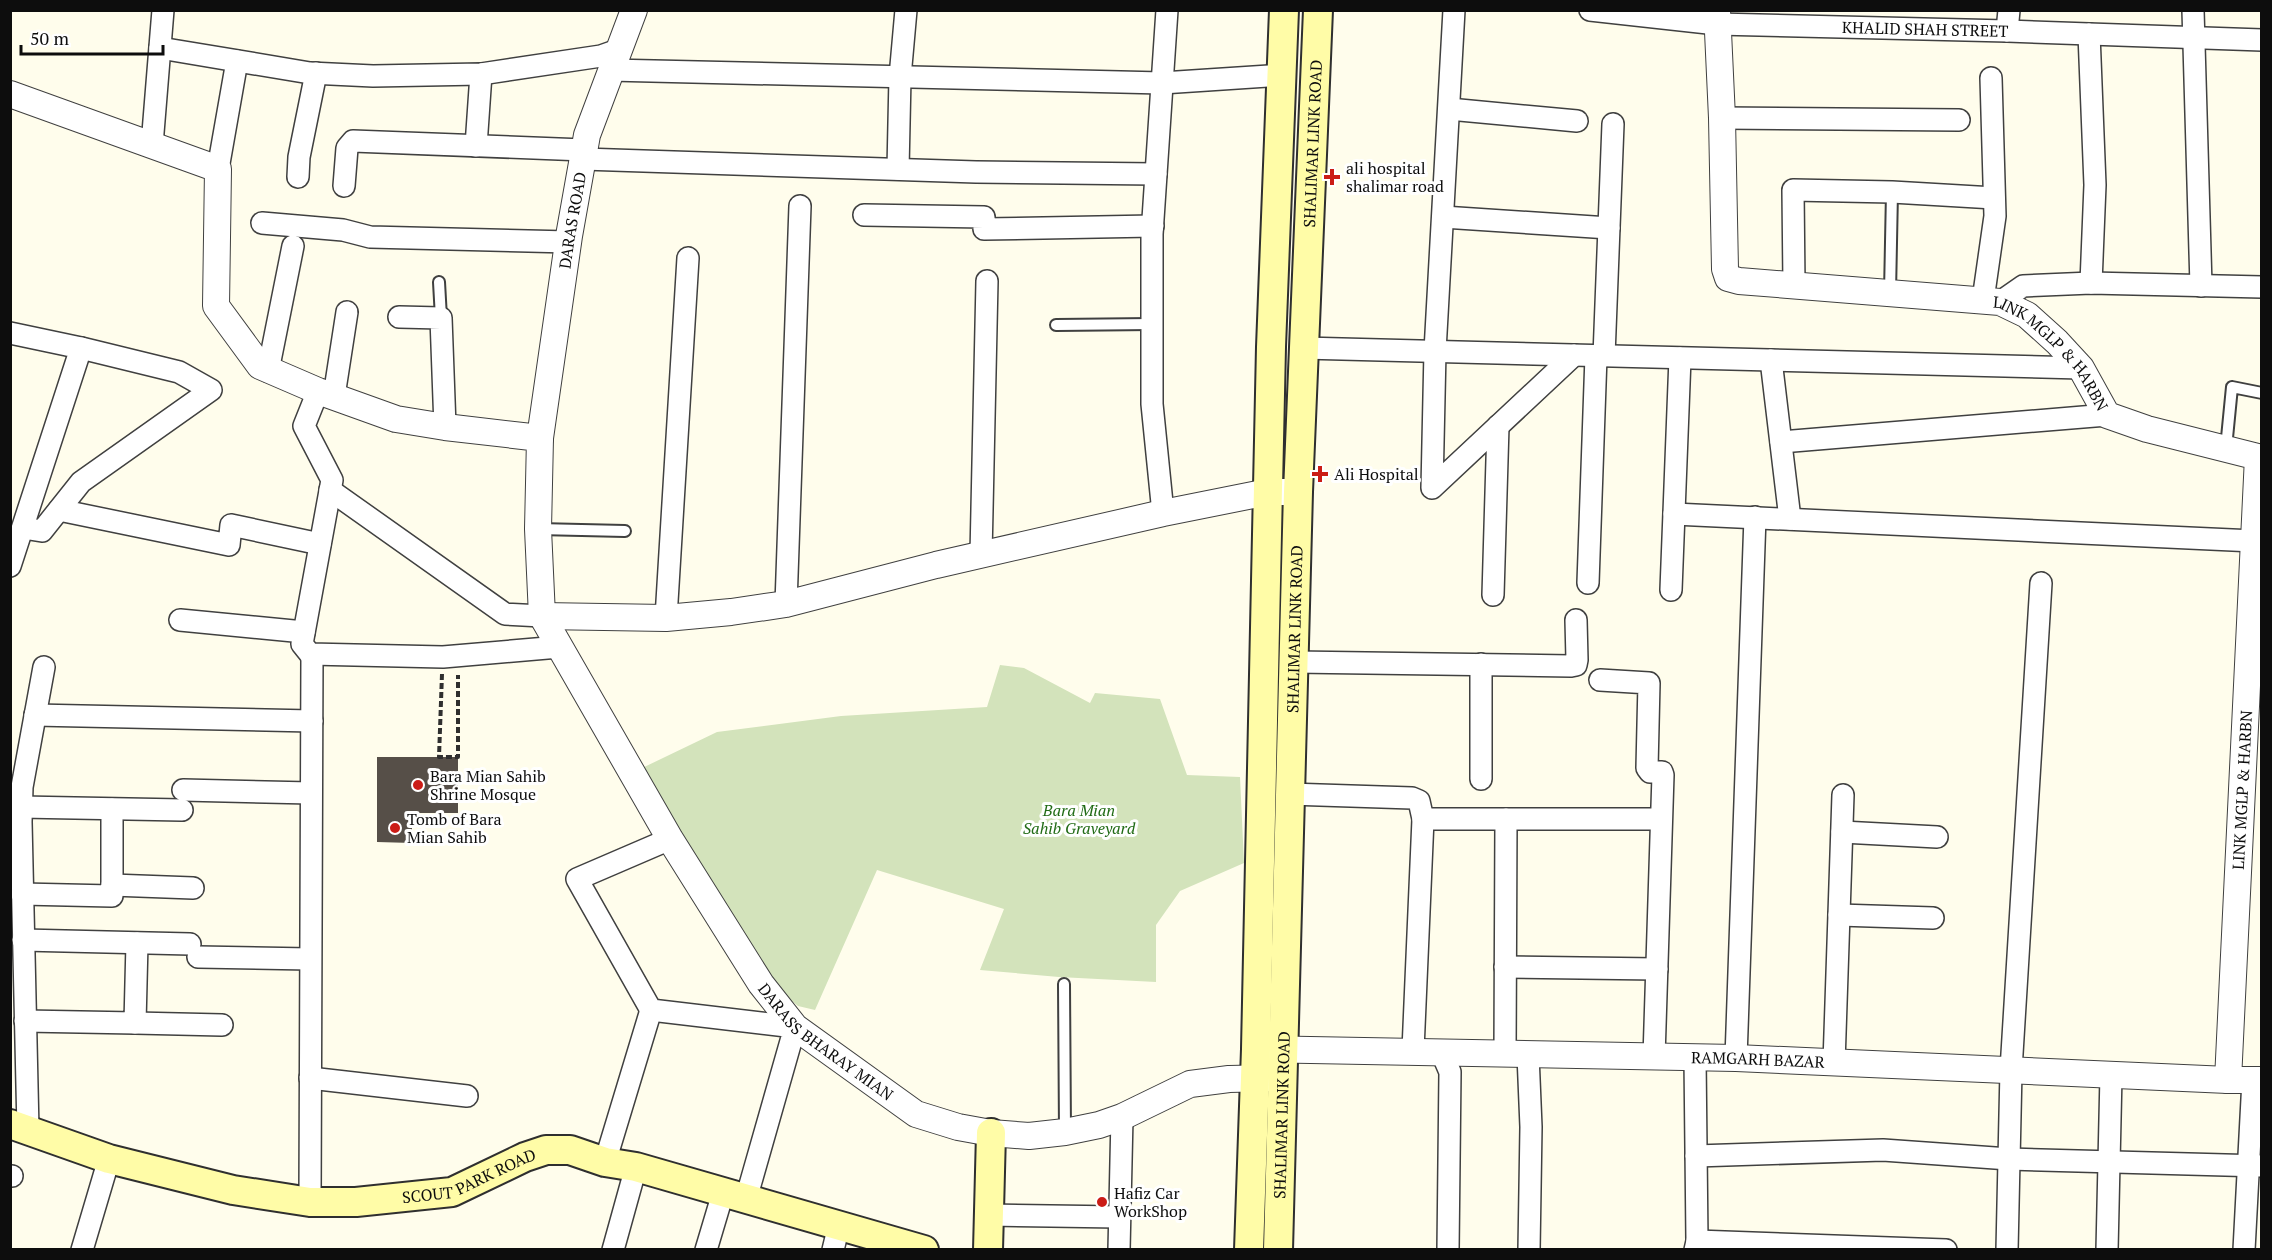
<svg xmlns="http://www.w3.org/2000/svg" width="2272" height="1260" font-family="'PT Serif',serif">
<style>
.cemetery{fill:#d3e3bb}
.building{fill:#564f48}
.lines{fill:none;stroke-linecap:round;stroke-linejoin:round}
.service-casing{stroke:#404040;stroke-width:14}
.minor-casing{stroke:#404040;stroke-width:24}
.tertiary-casing{stroke:#404040;stroke-width:28}
.secondary-casing{stroke:#2f2f2f;stroke-width:32}
.path{stroke:#2f2f2f;stroke-width:4;stroke-dasharray:6 3;stroke-linecap:butt}
.service{stroke:#fff;stroke-width:10}
.minor{stroke:#fff;stroke-width:21}
.tertiary{stroke:#fff;stroke-width:26}
.secondary{stroke:#fffca7;stroke-width:28}
.poi-dot{fill:#cb1c16;stroke:#fff;stroke-width:2}
.labels{text-anchor:middle;dominant-baseline:central;stroke-width:6;stroke-linejoin:round;paint-order:stroke}
.street-label{font-size:16px;fill:#0d0d0d;stroke:#fff}
.poi-label{font-size:16px;fill:#0d0d0d;stroke:#fff;text-anchor:start}
.park-label{font-size:16px;font-style:italic;fill:#216b16;stroke:#fff}
</style>
<rect width="100%" height="100%" fill="#fffdec"/>
<path class="cemetery" d="M1000,665L1024,668L1090,703L1095,693L1160,699L1187,775L1240,777L1244,863L1180,891L1156,925V982L1059,977L980,970L1004,909L877,870L815,1010L798,1006L775,987L638,770L717,732L841,716L987,707Z"/>
<path class="building" d="M377,757H458V813H412V843L377,842Z"/>
<g class="lines">
<g class="service-casing">
<path id="service" d="M439,282L441,318
M1890,293L1892,192
M1056,325L1152,324
M2226,448L2232,387L2262,393
M538,529L625,531
M1064,984L1065,1132"/>
</g>
<g class="minor-casing">
<g id="minor">
<path d="M1454,10L1435,351L1432,488L1574,355"/>
<path id="s1" d="M1590,10L1717,24L2007,31L2262,40"/>
<path d="M2193,10L2201,286"/>
<path d="M2007,31L2009,10"/>
<path d="M2089,34L2095,185L2091,283"/>
<path d="M160,48L310,73L373,76L481,74L601,56L618,50"/>
<path d="M610,70L1162,83L1283,75"/>
<path d="M1449,109L1577,121"/>
<path d="M1722,118L1959,120"/>
<path d="M152,145L163,10"/>
<path d="M476,146L481,74"/>
<path d="M583,159L976,172L1156,174"/>
<path d="M218,169L237,61"/>
<path d="M898,169L900,77L906,10"/>
<path d="M298,177L299,157L316,73"/>
<path d="M344,186L347,148L353,141L584,150"/>
<path d="M864,215L984,217V229L1153,226"/>
<path d="M1443,217L1609,228"/>
<path d="M262,223L343,230L370,237L569,242"/>
<path d="M1794,285L1793,190L1892,192L1994,198"/>
<path d="M1983,300L1995,216L1991,78"/>
<path d="M2000,302L2023,286L2091,283L2262,287"/>
<path d="M399,317L441,318L445,427"/>
<path d="M10,333L81,348L10,566"/>
<path d="M1303,348L2081,368"/>
<path d="M1604,356L1613,124"/>
<path d="M1771,360L1790,519"/>
<path d="M268,371L293,246"/>
<path d="M318,391L304,426L332,480L302,644L310,654L443,657L559,647"/>
<path d="M334,396L347,312"/>
<path d="M1781,442L2107,415"/>
<path d="M330,490L505,614L542,616"/>
<path d="M59,510L229,545L231,525L320,544"/>
<path d="M1163,513L1152,404V234L1167,10"/>
<path d="M1674,514L2254,541"/>
<path d="M23,528L42,531L81,482L211,390L179,372L81,348"/>
<path d="M981,555L987,281"/>
<path d="M1588,583L1596,356"/>
<path d="M1671,590L1680,358"/>
<path d="M1493,595L1498,426"/>
<path d="M786,604L800,206"/>
<path d="M666,618L688,258"/>
<path d="M180,620L304,632"/>
<path d="M1295,662L1571,666L1576,665L1577,660L1576,620"/>
<path d="M1600,680L1649,683L1647,768L1650,772H1662L1663,775L1654,1057"/>
<path d="M35,715L312,721"/>
<path d="M1481,779V664"/>
<path d="M183,790L311,793"/>
<path d="M1289,794L1412,798L1419,801L1423,819"/>
<path d="M21,807L182,810"/>
<path d="M1842,832L1937,837"/>
<path d="M670,839L577,879L651,1010L795,1027L746,1199"/>
<path d="M112,885L193,888"/>
<path d="M22,894L112,896V809"/>
<path d="M1839,915L1933,918"/>
<path d="M23,940L190,944"/>
<path d="M198,957L310,959"/>
<path d="M1505,967L1657,969"/>
<path d="M25,1021L135,1023L137,943"/>
<path d="M135,1023L222,1025"/>
<path d="M1413,1050L1423,819H1660"/>
<path d="M1441,1051L1450,1072L1448,1250"/>
<path d="M1505,1054L1506,819"/>
<path d="M1528,1055L1531,1127L1529,1250"/>
<path d="M1695,1058L1697,1241L1695,1250"/>
<path d="M1736,1058L1755,517"/>
<path d="M1834,1063L1843,795"/>
<path d="M310,1078L467,1096"/>
<path d="M28,1130L21,822L22,787L44,667"/>
<path d="M1696,1156L1883,1150L2009,1159L2262,1166"/>
<path d="M605,1162L651,1010"/>
<path d="M10,1176H12"/>
<path d="M310,1202L312,654"/>
<path d="M988,1215L1119,1217"/>
<path d="M1697,1241L1946,1250"/>
<path d="M82,1250L109,1159"/>
<path d="M613,1250L636,1167"/>
<path d="M706,1250L723,1193"/>
<path d="M833,1250L839,1225"/>
<path d="M1119,1250L1122,1117"/>
<path d="M2007,1250L2011,1070L2041,583"/>
<path d="M2107,1250L2111,1075"/>
<path d="M2244,1250L2253,1080"/>
</g>
</g>
<g class="tertiary-casing">
<g id="tertiary">
<path id="s2" d="M1717,10L1722,118L1725,269L1728,278L1739,281L2000,302L2027,315L2057,342L2081,368L2107,415L2147,429L2258,457L2228,1080"/>
<path id="s3" d="M10,94L218,169L216,306L260,366L318,391L396,419L445,427L540,438L538,529L542,616L670,839L761,984L795,1027L916,1114L958,1127L991,1133L1029,1136L1065,1132L1099,1125L1122,1117L1190,1084L1229,1079L1276,1078"/>
<path id="s4" d="M540,438L569,236L587,135L634,10"/>
<path d="M542,616L666,618L731,612L786,604L936,565L1163,513L1268,492H1287"/>
<path id="s5" d="M1262,1049L1736,1058L2228,1080H2262"/>
</g>
</g>
<g class="secondary-casing">
<g id="secondary">
<path id="s6" d="M10,1124L109,1159L233,1190L310,1202H356L452,1192L525,1157L546,1150H570L605,1162L636,1167L924,1250"/>
<path d="M988,1250L991,1133"/>
<path d="M1249,1250L1256,1049L1271,347L1284,10"/>
<path id="s7" d="M1278,1250L1298,492L1318,10"/>
</g>
</g>
<path class="path" d="M442,674L439,757H458V675"/>
<use href="#service" class="service"/>
<use href="#minor" class="minor"/>
<use href="#tertiary" class="tertiary"/>
<use href="#secondary" class="secondary"/>
</g>
<g class="poi-dot">
<path d="M1329 168h6v6h6v6h-6v6h-6v-6h-6v-6h6z"/>
<path d="M1317 465h6v6h6v6h-6v6h-6v-6h-6v-6h6z"/>
<circle cx="418" cy="785" r="6"/>
<circle cx="395" cy="828" r="6"/>
<circle cx="1102" cy="1202" r="6"/>
</g>
<g class="labels">
<g class="street-label">
<text stroke="none"><textPath href="#s1" startOffset="336">KHALID SHAH STREET</textPath></text>
<text stroke="none"><textPath href="#s7" startOffset="1107">SHALIMAR LINK ROAD</textPath></text>
<text stroke="none"><textPath href="#s4" startOffset="220">DARAS ROAD</textPath></text>
<text stroke="none"><textPath href="#s2" startOffset="615">LINK MGLP &amp; HARBN</textPath></text>
<text stroke="none"><textPath href="#s7" startOffset="621">SHALIMAR LINK ROAD</textPath></text>
<text transform="translate(2242 790) rotate(-87)">LINK MGLP &amp; HARBN</text>
<text stroke="none"><textPath href="#s3" startOffset="1418">DARASS BHARAY MIAN</textPath></text>
<text stroke="none"><textPath href="#s5" startOffset="496">RAMGARH BAZAR</textPath></text>
<text stroke="none"><textPath href="#s7" startOffset="135">SHALIMAR LINK ROAD</textPath></text>
<text stroke="none"><textPath href="#s6" startOffset="474">SCOUT PARK ROAD</textPath></text>
</g>
<g class="poi-label">
<text x="1346" y="168">ali hospital<tspan x="1346" dy="18">shalimar road</tspan></text>
<text x="1334" y="474">Ali Hospital</text>
<text x="430" y="776">Bara Mian Sahib<tspan x="430" dy="18">Shrine Mosque</tspan></text>
<text x="407" y="819">Tomb of Bara<tspan x="407" dy="18">Mian Sahib</tspan></text>
<text x="1114" y="1193">Hafiz Car<tspan x="1114" dy="18">WorkShop</tspan></text>
</g>
<g class="park-label">
<text x="1079" y="810">Bara Mian<tspan x="1079" dy="18">Sahib Graveyard</tspan></text>
</g>
</g>
<rect width="2272" height="1260" fill="none" stroke="#0d0d0d" stroke-width="24"/>
<path d="M21 45v9h142v-9" fill="none" stroke="#0d0d0d" stroke-width="3"/>
<text x="30" y="45" font-size="18" fill="#0d0d0d" stroke="#ffffff" stroke-width="4.5" paint-order="stroke">50 m</text>
</svg>
